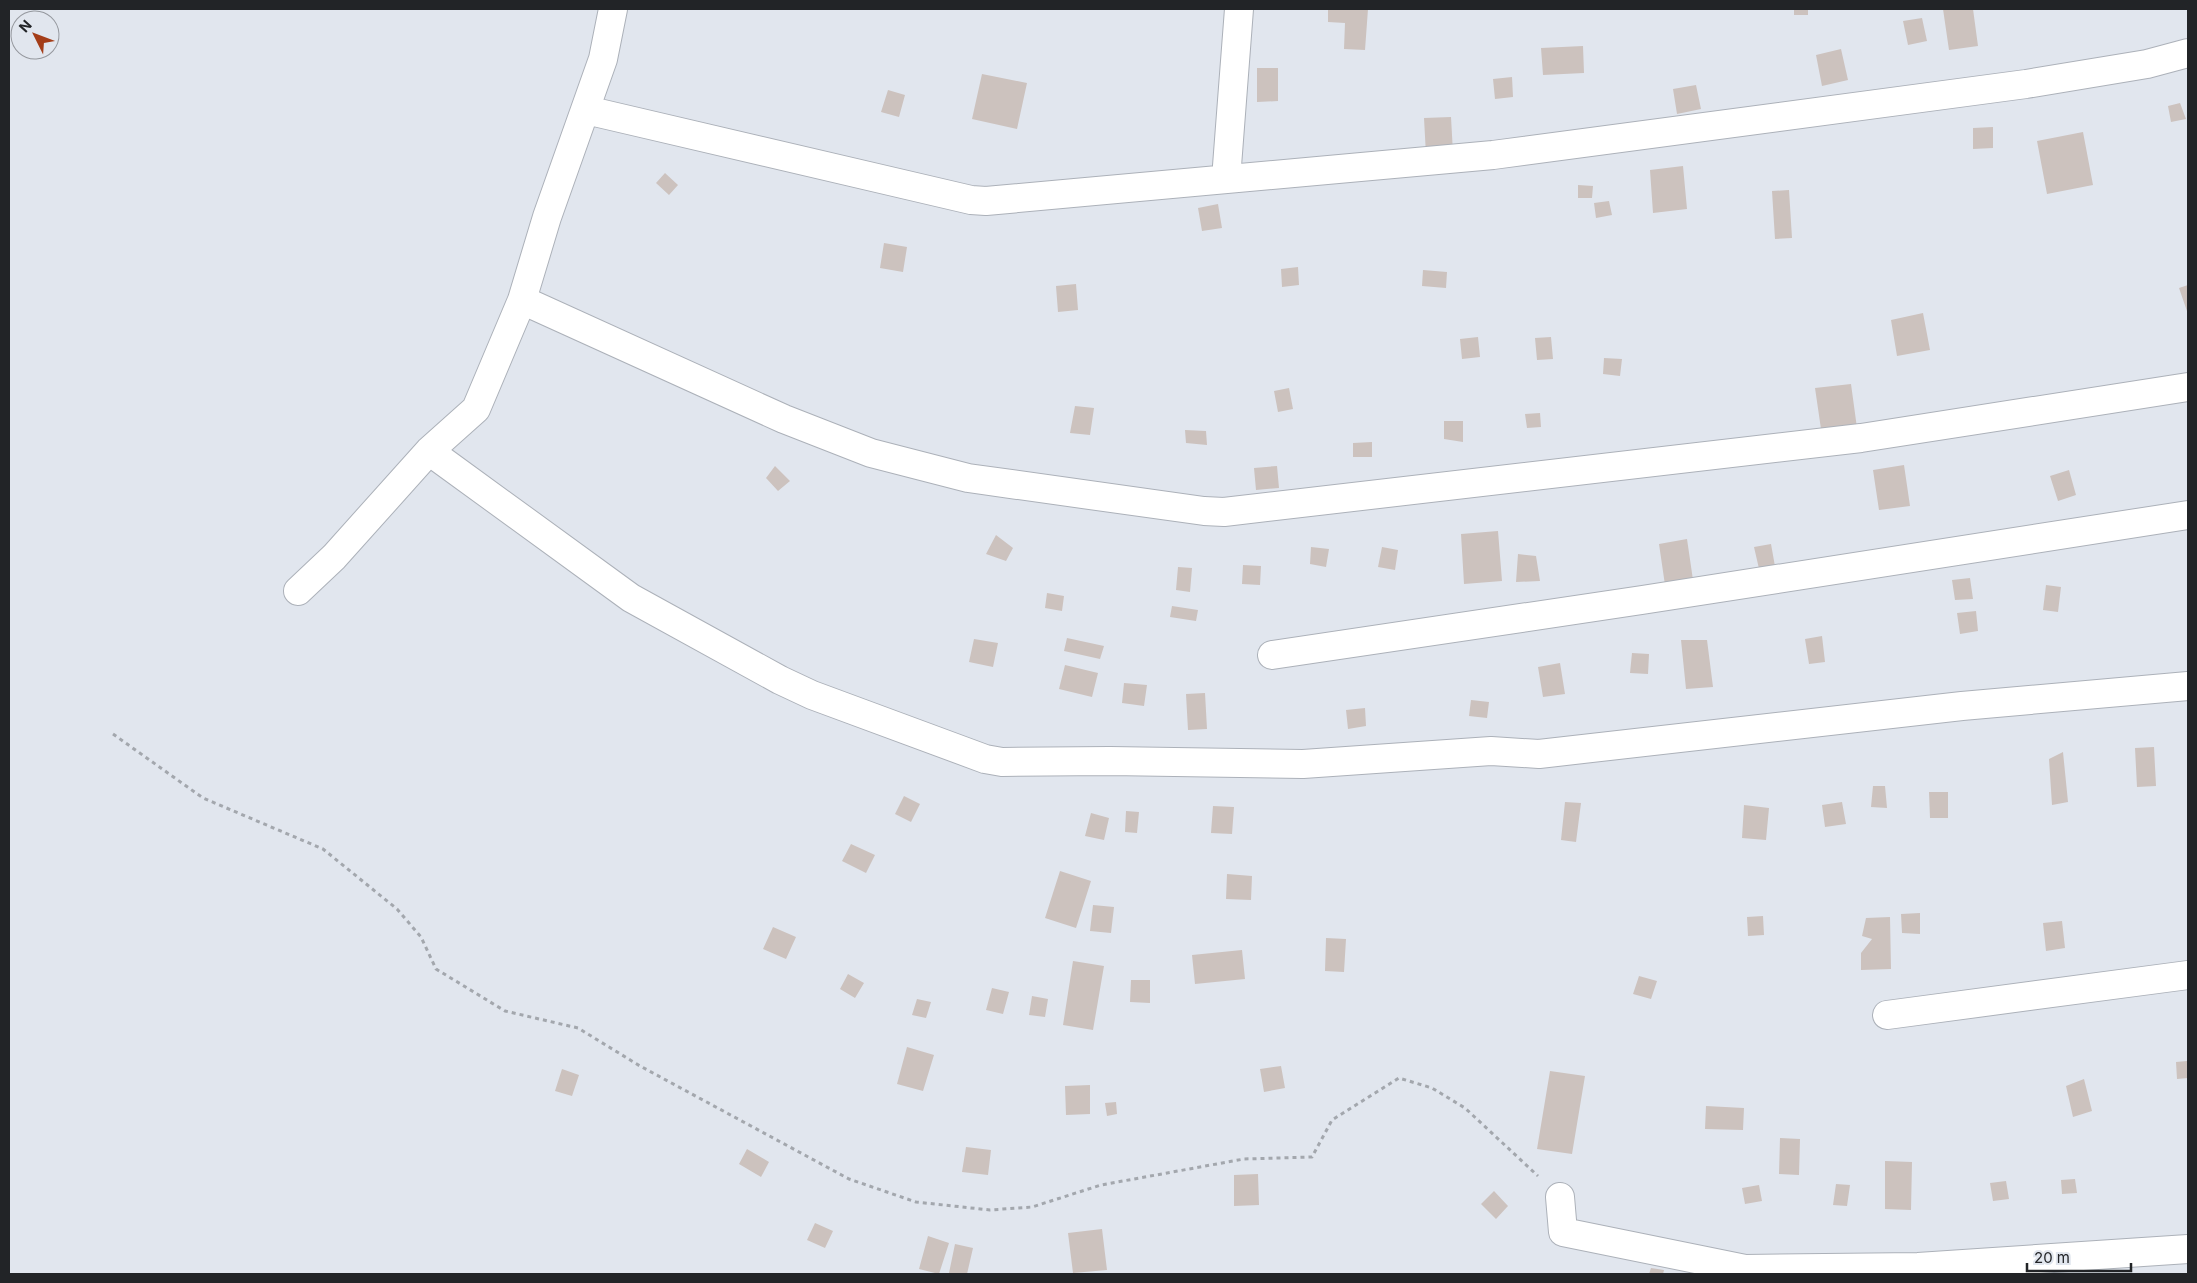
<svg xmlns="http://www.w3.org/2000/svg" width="2197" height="1283" font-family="Inter,sans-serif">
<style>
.building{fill:#ccc2be}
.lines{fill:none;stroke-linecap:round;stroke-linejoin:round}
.minor-casing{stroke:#acb1b9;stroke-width:30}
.path{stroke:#a3a7ad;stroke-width:3;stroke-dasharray:4 4;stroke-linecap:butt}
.minor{stroke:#fff;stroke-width:28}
</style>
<rect width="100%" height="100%" fill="#e1e6ee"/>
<path class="building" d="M1328,9H1368L1365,50L1344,49L1345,23L1328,22Z
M1794,9H1808V15H1794Z
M1943,9H1973L1978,46L1949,50Z
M1922,18L1927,41L1908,45L1903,21Z
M1583,46L1584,73L1543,75L1541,48Z
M1841,49L1848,80L1822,86L1816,55Z
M1257,68H1278V101L1257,102Z
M982,74L1027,83L1017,129L972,119Z
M1512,77L1513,97L1495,99L1493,79Z
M1696,85L1701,109L1677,114L1673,89Z
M888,90L905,95L899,117L881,112Z
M2180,103L2186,119L2171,122L2168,106Z
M1451,117L1453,153L1426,155L1424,118Z
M1993,127V148L1973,149V128Z
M2083,132L2093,185L2047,194L2037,141Z
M1683,166L1687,209L1653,213L1650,170Z
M665,173L678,185L669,195L656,183Z
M1578,185L1593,186L1592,198H1578Z
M1789,190L1792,238L1775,239L1772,191Z
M1609,201L1612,215L1596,218L1594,203Z
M1218,204L1222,228L1202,231L1198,208Z
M884,243L907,247L903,272L880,268Z
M1298,267L1299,285L1282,287L1281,269Z
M1423,270L1447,272L1446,288L1422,286Z
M1076,284L1078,310L1058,312L1056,286Z
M2188,285V314L2179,288Z
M1923,313L1930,350L1897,356L1891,320Z
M1478,337L1480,357L1462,359L1460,339Z
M1551,337L1553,359L1537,360L1535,338Z
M1604,358L1622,359L1620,376L1603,374Z
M1851,384L1857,428L1821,429L1815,388Z
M1289,388L1293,409L1278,412L1274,391Z
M1075,406L1094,408L1090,435L1070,433Z
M1540,413L1541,427L1527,428L1525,414Z
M1444,421H1463V442L1444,439Z
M1185,430L1206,431L1207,445L1186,443Z
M1372,442V457H1353V443Z
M1904,465L1910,506L1879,510L1873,470Z
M775,466L790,481L778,491L766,478Z
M1277,466L1279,488L1256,490L1254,468Z
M2069,470L2076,495L2058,501L2050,476Z
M1498,531L1502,581L1464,584L1461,534Z
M996,535L1013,548L1006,561L986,554Z
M1687,539L1693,580L1665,585L1659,544Z
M1771,544L1776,572L1760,573L1754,547Z
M1311,547L1329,549L1326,567L1310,564Z
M1382,547L1398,550L1395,570L1378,567Z
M1518,554L1536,556L1540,581L1516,582Z
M1243,565L1261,566L1260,585L1242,584Z
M1178,567L1192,568L1190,592L1176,590Z
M1970,578L1973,599L1955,600L1952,580Z
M2046,585L2061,587L2058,612L2043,610Z
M1047,593L1064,596L1062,611L1045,608Z
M1172,606L1198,610L1196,621L1170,617Z
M1976,611L1978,631L1960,634L1957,613Z
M1822,636L1825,662L1809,664L1805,639Z
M1067,638L1104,646L1100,659L1064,651Z
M974,639L998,643L993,667L969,662Z
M1681,640H1707L1713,687L1686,689Z
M1632,653L1649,654L1648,674L1630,673Z
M1560,663L1565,694L1543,697L1538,667Z
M1065,665L1098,673L1092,697L1059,689Z
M1124,683L1147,685L1144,706L1122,703Z
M1205,693L1207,729L1188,730L1186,694Z
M1471,700L1489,702L1487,718L1469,716Z
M1365,708L1366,726L1348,729L1346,710Z
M2154,747L2156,786L2137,787L2135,748Z
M2063,752L2068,802L2052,805L2049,759Z
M1873,786H1885L1887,808L1871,807Z
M1929,792H1948V818H1930Z
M904,796L920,804L911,822L895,814Z
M1565,802L1581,803L1576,842L1561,840Z
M1842,802L1846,824L1825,827L1822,805Z
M1744,805L1769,808L1766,840L1742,838Z
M1213,806L1234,807L1232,834L1211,833Z
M1126,811L1139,812L1137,833L1125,832Z
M1091,813L1109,818L1104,840L1085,836Z
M851,844L875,855L866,873L842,861Z
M1060,871L1091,881L1076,928L1045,918Z
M1227,874L1252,876L1251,900L1226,899Z
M1093,905L1114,907L1111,933L1090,931Z
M1920,913V934L1902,933L1901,914Z
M1763,916L1764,935L1748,936L1747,917Z
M1890,917L1891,969L1861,970V953L1872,939L1862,936L1866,918Z
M2062,921L2065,948L2046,951L2043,923Z
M773,927L796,937L786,959L763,949Z
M1326,938L1346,939L1344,972L1325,971Z
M1242,950L1245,979L1195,984L1192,955Z
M1073,961L1104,966L1093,1030L1063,1025Z
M848,974L864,983L855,998L840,989Z
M1639,976L1657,981L1651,999L1633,994Z
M1131,980H1150V1003L1130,1002Z
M992,988L1009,992L1003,1014L986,1010Z
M1032,996L1048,999L1045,1017L1029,1015Z
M917,999L931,1002L926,1018L912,1015Z
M907,1047L934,1055L923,1091L897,1084Z
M2187,1061L2188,1078L2177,1079L2176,1062Z
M1281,1066L1285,1088L1264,1092L1260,1069Z
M562,1069L579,1075L572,1096L555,1091Z
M1550,1071L1585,1076L1572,1154L1537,1149Z
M2084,1079L2092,1111L2073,1117L2066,1086Z
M1090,1085V1114L1066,1115L1065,1086Z
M1116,1102L1117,1114L1107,1116L1105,1103Z
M1706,1106L1744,1108L1743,1130L1705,1129Z
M1780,1138L1800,1139L1799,1175L1779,1174Z
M966,1147L991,1150L988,1175L962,1172Z
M747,1149L769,1162L761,1177L739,1164Z
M1885,1161L1912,1162L1911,1210L1885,1209Z
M1258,1174L1259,1205L1234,1206V1175Z
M2075,1179L2077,1193L2062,1194L2061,1180Z
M2006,1181L2009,1199L1993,1201L1990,1183Z
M1836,1184L1850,1185L1847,1206L1833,1205Z
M1759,1185L1762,1201L1745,1204L1742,1188Z
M1494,1191L1508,1206L1496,1219L1481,1204Z
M815,1223L833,1231L825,1248L807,1240Z
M1102,1229L1107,1270L1073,1273L1068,1233Z
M928,1236L949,1243L939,1274L919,1269Z
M955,1244L973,1248L967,1274L949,1273Z
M1651,1268L1664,1270L1663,1274H1649Z"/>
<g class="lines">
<g class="minor-casing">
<path id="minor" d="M586,110L971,200L986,201L1493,155L2026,84L2147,64L2188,53
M1226,179L1239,9
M522,300L784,419L871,453L968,478L1204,511L1224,512L1861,438L2188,387
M429,451L631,598L780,680L812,695L985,759L1002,762L1110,761L1303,764L1491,751L1539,754L1962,706L2188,686
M298,591L334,557L429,451L476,409L522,300L547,217L603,59L613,9
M1272,655L1642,600L2188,515
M1887,1015L2188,975
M1560,1197L1563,1232L1745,1269L1918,1267L2188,1249"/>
</g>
<path class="path" d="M113,734L203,798L323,849L397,909L421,937L436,969L505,1011L578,1028L640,1066L849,1179L916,1202L990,1210L1032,1207L1101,1185L1244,1159L1312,1157L1332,1120L1399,1078L1432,1088L1465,1108L1538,1176"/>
<use href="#minor" class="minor"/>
</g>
<rect width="2197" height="1283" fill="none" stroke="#222427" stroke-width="20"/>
<g transform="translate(35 35) rotate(312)"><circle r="24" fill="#e1e6ee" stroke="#95989e"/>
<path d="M0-4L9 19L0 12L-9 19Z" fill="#a43d18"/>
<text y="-8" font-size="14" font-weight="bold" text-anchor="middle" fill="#222427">N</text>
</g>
<path d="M2027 1263v8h104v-8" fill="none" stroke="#222427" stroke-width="2.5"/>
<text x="2034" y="1263" font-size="15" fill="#222427" stroke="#e1e6ee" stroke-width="4" paint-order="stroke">20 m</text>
</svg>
